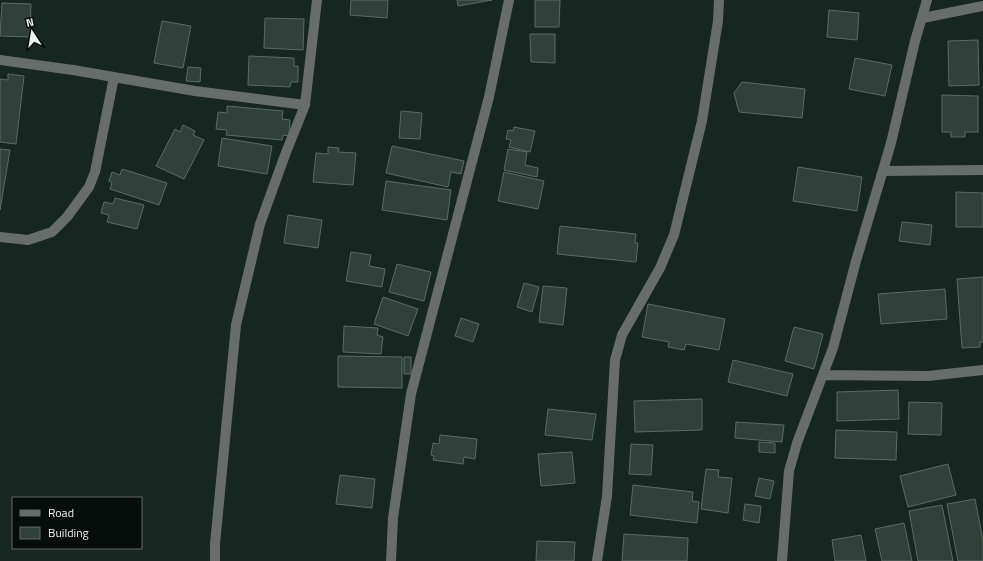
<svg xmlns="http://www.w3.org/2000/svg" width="983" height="561" font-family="'Titillium Web',sans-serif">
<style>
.building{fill:#30403a;stroke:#5a6b64}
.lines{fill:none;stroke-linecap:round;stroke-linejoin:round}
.minor{stroke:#666d6a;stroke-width:10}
</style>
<rect width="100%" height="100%" fill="#162620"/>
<path class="building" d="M351,0H388L387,18L350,15Z
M457,0H492L458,6Z
M535,0H560L559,27H535Z
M2,3L31,4L30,37L0,36Z
M829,10L859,13L857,40L827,37Z
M265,18L304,19L303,50L264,48Z
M162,21L191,26L183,68L154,63Z
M530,34H555V63L531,62Z
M978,40L979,85L949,86L948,41Z
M249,56L294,58V66H298V82H291L290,87L248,85Z
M855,58L892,65L885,96L849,89Z
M188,67L201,68L200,82L186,81Z
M8,74L24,76L16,144L0,142V79L8,80Z
M742,82L805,89L802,118L739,112L734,93Z
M942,95L978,96V132H965V137H951V132H942Z
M227,106L283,111L282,119L290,120L289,136L283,135L282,140L226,135L227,130L216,129L218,112L227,113Z
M401,111L422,113L420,139L399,138Z
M183,125L195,131L193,135L204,140L184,179L156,166L175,129L180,132Z
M514,127L535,131L530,152L509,147L511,140L506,139L508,130L513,131Z
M222,138L272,146L267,174L218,166Z
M392,146L464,161L461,174L451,172L448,187L386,173Z
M328,147L339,148L338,152L356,153L353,185L313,182L316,153L328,154Z
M0,149L10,150L0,210Z
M508,149L527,152L525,165L538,168L537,177L504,170Z
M798,167L862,177L857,211L793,201Z
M122,169L167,183L159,205L110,189L112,183L109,181L112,172L120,175Z
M504,172L544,181L538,209L498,201Z
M386,181L451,190L447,220L382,210Z
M956,192L983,193V227H956Z
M115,198L144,205L137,229L107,222L109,215L101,213L104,202L113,204Z
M288,215L322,220L318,248L284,243Z
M902,222L932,225L930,245L899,241Z
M560,226L636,234L635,243H638L636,262L557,254Z
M351,252L371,255L369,266L385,269L382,287L346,281Z
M397,264L431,272L424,301L389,292Z
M983,277V342H980V347L962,348L957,279Z
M524,283L539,287L532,312L517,307Z
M543,286L567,288L563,325L539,322Z
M945,289L947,319L881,324L878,294Z
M383,297L418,309L408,336L374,324Z
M648,304L725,319L719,350L686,344L684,350L668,347L669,342L642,337Z
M461,318L479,324L473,342L455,336Z
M344,326L378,328L377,335L383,337L381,354L343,352Z
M794,327L823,334L814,369L785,361Z
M338,356L402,357V388L338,387Z
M404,357H411V374H404Z
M733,360L793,374L787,396L728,382Z
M898,390L899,419L837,421V392Z
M702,399V430L635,432L634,401Z
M909,402L942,403L941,435L908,434Z
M548,409L596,414L592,440L545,435Z
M736,422L784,425L782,442L735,438Z
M836,430L897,432L896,460L835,458Z
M440,435L477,439L475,459L464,457L463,464L433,460L434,456L431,455L433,443L439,444Z
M759,442L775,443V453L759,452Z
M631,444L653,445L651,475L629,474Z
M572,452L575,483L541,486L538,454Z
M948,464L956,495L908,507L900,476Z
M706,469L719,470L718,477L732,478L728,513L701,509Z
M340,475L375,479L372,508L336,504Z
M759,478L774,481L770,499L755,496Z
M633,485L693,492L692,501L699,502L697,523L630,515Z
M975,499L983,540V561H958L947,504Z
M745,504L761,506L759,523L743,520Z
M942,505L953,561H918L909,511Z
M904,523L912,561H882L875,529Z
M624,534L688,538L687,561H622Z
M861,535L866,561H835L832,540Z
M537,541L575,542L574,561H536Z"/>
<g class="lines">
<path class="minor" d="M923,18L983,6
M0,60L73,70L195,91L305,105
M883,171L983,170
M0,237L28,240L52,232L67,217L89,187L95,172L114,77
M823,375L928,376L983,370
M215,561V544L236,325L260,224L285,155L305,105L317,0
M391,561L393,518L411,394L489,97L509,0
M597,561L607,496L615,360L622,335L660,268L674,235L702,121L718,21L719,0
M782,561L789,471L797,443L833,348L856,261L891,143L915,41L927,0"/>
</g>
<rect x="12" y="497" width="130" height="52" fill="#070d0a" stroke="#616966"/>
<rect x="20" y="510" width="20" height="6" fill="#666d6a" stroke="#616966"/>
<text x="48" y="517" font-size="12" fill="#e9f3ef">Road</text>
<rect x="20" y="527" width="20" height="12" fill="#30403a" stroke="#616966"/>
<text x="48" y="537" font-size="12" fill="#e9f3ef">Building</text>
<g transform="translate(32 32) rotate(348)" stroke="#070d0a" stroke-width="3" paint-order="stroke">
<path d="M0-3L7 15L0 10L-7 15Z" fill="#e9f3ef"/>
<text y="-6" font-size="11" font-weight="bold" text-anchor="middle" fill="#e9f3ef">N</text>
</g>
</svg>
